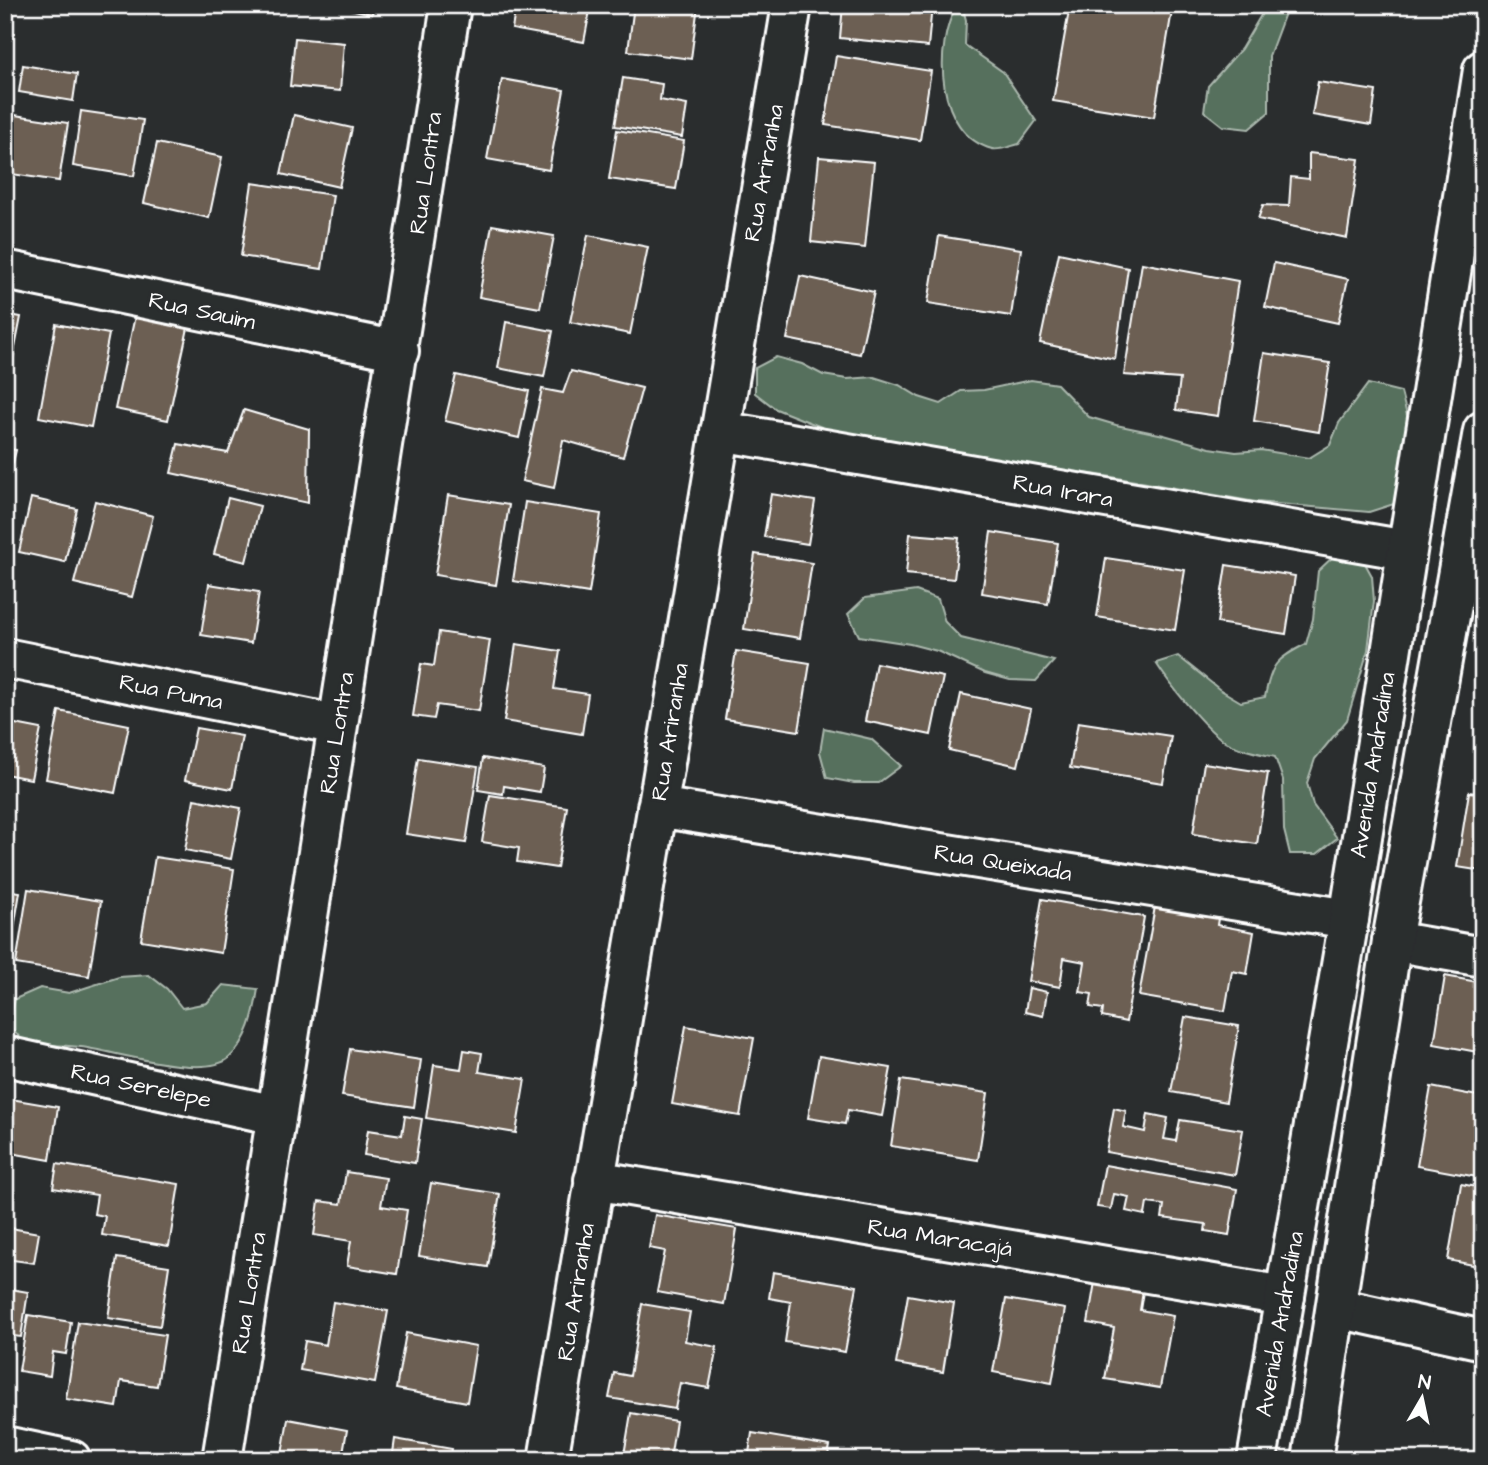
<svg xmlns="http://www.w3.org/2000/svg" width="1488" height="1465" font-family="'Architects Daughter',sans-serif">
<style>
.green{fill:#57705d;stroke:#abb8ae;stroke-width:2}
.building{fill:#6c5f53;stroke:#fff;stroke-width:2}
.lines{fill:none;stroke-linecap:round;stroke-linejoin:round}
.street-casing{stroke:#fff;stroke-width:44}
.secondary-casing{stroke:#fff;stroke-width:44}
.street{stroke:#2a2d2e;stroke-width:38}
.secondary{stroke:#2a2d2e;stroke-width:38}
.labels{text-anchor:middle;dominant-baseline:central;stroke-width:6;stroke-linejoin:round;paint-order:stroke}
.street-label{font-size:23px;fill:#fff;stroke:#2a2d2e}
</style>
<rect width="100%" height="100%" fill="#2a2d2e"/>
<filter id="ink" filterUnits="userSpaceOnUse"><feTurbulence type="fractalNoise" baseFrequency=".0143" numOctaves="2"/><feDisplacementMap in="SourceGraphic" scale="14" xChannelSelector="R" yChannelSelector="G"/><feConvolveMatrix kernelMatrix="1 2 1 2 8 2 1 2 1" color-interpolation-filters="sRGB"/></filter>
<g filter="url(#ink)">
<path class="green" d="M957,5H962L966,20L965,45L1003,72L1036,121L1019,144C1011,146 999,151 992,149C936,134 933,46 957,5Z
M1267,5H1288L1269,56V112L1249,129L1223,126L1204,111L1208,86L1241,49Z
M776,357L802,364L823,375L847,379L874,377L899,385L919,397L941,404L961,391L984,390L1031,380L1057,384L1089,417L1116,425L1164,435L1210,448L1236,452L1261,450L1309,458L1330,445L1339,423L1368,384L1401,392L1410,427L1402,481L1394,504L1369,512L1256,502L1112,477L872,442L824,428L776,409L755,393V368Z
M1337,553L1361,556L1372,576L1374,601L1368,650L1347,720L1315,759L1307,783L1313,805L1337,838L1317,854H1290L1284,830L1283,780L1275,757C1257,753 1239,750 1223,740C1204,728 1168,682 1156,663L1178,656L1219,689L1241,702L1265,697C1271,664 1276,659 1306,644L1313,619L1318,571Z
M916,591L938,599L945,622L961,638L1054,661L1036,681L1010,680L985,673L937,651L910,644L859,636L848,614L865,598Z
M824,728L871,739L901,766L878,783H854L827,778L820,752Z
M149,975L167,989L182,1008L207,1003L223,985L258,989C254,1014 249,1040 229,1058C204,1080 114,1051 81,1047C63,1045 45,1045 27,1046L9,1025L15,999L40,988L69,993L119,977Z"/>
<path class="building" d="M332,5H374L372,14Z
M516,5H591L584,42L512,29Z
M634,5H698L691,59L628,51Z
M843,5H932L928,47L840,38Z
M1070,5H1173L1154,117L1053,101Z
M295,38L344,43L340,91L290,86Z
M836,56L931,71L920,140L825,125Z
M23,65L77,74L73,101L19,92Z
M623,78L662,84L660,100L687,105L682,137L615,126Z
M502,79L564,90L549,170L487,159Z
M1318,82L1376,91L1371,125L1312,115Z
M81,111L143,120L134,176L73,166Z
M8,114L68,123L59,181L5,173V130Z
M294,115L352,128L339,187L281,174Z
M617,130L684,141L676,189L609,179Z
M157,143L222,157L209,218L144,203Z
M1309,153L1359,159L1347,238L1258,219L1263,205L1289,206L1291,177L1309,179Z
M819,157L874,162L865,248L811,242Z
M252,183L333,195L322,269L241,256Z
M492,225L554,236L540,308L479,297Z
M588,235L648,247L630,334L570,322Z
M939,236L1021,249L1011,316L928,303Z
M1059,253L1128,268L1115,359L1040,343Z
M1142,263L1238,281L1218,416L1176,410L1180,379L1124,375Z
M1274,263L1348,279L1338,323L1265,307Z
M800,276L874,292L860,354L787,339Z
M5,314L21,317L7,389H5Z
M135,316L188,328L168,420L115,409Z
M506,322L553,331L544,377L498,368Z
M56,324L109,334L91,427L39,417Z
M1264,353L1330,363L1319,432L1254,421Z
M571,371L642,388L623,457L563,440L554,488L522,481L542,389L563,393Z
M456,375L529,391L519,438L445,421Z
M244,410L309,429L308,503L171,473L178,444L228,453Z
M5,448L16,450L5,494Z
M771,494L815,501L808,544L764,537Z
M448,495L509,505L496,585L435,575Z
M31,498L77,509L65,562L19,552Z
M228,498L260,506L246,562L214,554Z
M95,501L153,516L132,597L74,583Z
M525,502L601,514L589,593L513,581Z
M991,532L1058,543L1048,604L982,593Z
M910,534L959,538L954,579L906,574Z
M755,554L812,563L800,638L744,629Z
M1106,558L1185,570L1175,630L1097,617Z
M1226,565L1295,576L1286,634L1217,623Z
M209,584L259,592L251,643L201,635Z
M439,632L490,640L479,711L437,705L434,719L413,716L421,664L434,666Z
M516,644L560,651L554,689L588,694L582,734L504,721Z
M736,651L810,663L799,731L725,719Z
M876,663L943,677L931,735L865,721Z
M961,694L1031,709L1018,766L949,750Z
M59,711L129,725L115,793L46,779Z
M5,722L41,729L31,779L5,774Z
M1078,722L1171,736L1163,783L1070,768Z
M196,728L242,736L232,789L185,780Z
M1483,742V770L1476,768Z
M418,758L478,767L466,843L406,834Z
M483,758L544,768L540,792L504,786L503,794L478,790Z
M1204,763L1268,773L1257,844L1193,834Z
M1469,792L1483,794V871L1457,867Z
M490,795L567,807L557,868L517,862L519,848L482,842Z
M194,799L241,808L231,859L185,850Z
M155,857L234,869L221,953L141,940Z
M28,889L101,901L89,976L16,964Z
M5,890L20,892L5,982Z
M1042,899L1144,917L1126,1022L1102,1017L1103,1009L1090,1007L1092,994L1080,992L1085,962L1064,958L1060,987L1028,981Z
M1156,901L1219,912L1217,925L1254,932L1247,974L1232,971L1225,1011L1139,996Z
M1445,976L1483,983V1053L1434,1044Z
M1029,988L1047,992L1043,1016L1025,1012Z
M1185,1017L1239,1026L1226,1102L1171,1092Z
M686,1026L754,1038L740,1116L672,1104Z
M350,1049L421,1060L414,1107L342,1096Z
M464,1050L482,1053L479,1072L525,1079L516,1133L426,1118L434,1065L461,1069Z
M819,1056L891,1068L882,1116L848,1110L845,1124L808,1118Z
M901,1080L988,1093L978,1160L891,1146Z
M1431,1087L1483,1097V1178L1417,1166Z
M5,1098L58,1107L50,1160L5,1152Z
M1114,1108L1126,1111L1123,1127L1145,1132L1148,1114L1168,1118L1164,1139L1176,1141L1180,1120L1243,1130L1235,1175L1106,1152Z
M405,1116L422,1119L415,1163L364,1155L368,1130L402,1135Z
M57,1164L179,1184L169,1246L102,1235L105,1216L94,1214L97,1195L53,1188Z
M1105,1165L1237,1189L1229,1235L1205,1231L1206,1224L1162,1218L1164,1205L1147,1203L1145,1215L1126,1211L1129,1197L1114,1194L1111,1209L1097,1207Z
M346,1172L386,1178L381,1206L407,1210L397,1274L347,1266L351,1241L314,1235L319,1201L341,1204Z
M431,1183L500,1194L488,1267L419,1256Z
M1461,1184L1483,1188V1267L1448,1260Z
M655,1215L737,1229L724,1304L657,1292L665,1251L649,1248Z
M5,1227L39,1233L34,1263L5,1259Z
M117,1258L169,1266L160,1326L108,1318Z
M773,1272L857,1286L845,1352L785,1342L791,1302L769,1298Z
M1096,1276L1144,1285L1140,1310L1173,1316L1160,1388L1105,1379L1114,1328L1088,1323Z
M5,1288L28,1292L21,1337L5,1335Z
M908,1295L954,1303L943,1372L896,1364Z
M1006,1299L1065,1309L1052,1383L993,1372Z
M333,1302L388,1311L375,1383L300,1370L305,1341L326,1345Z
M642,1304L690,1312L685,1341L717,1347L709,1388L680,1383L675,1409L609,1398L614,1373L630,1376Z
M28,1315L71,1322L66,1354L53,1352L50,1376L19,1371Z
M78,1322L165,1335L157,1386L121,1381L117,1407L66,1399Z
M406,1333L476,1346L467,1402L396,1389Z
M631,1413L676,1421L670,1460H602L604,1451L624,1455Z
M288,1419L347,1430L342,1458L356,1460H281Z
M752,1433L830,1446L827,1460H748Z
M395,1439L452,1449L450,1460H392Z"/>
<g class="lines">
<g class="street-casing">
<path id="street" d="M5,270L399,351
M720,431L1406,550
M5,658L338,725
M657,807L1349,919
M1392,941L1483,957
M5,1056L276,1115
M594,1180L1285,1296
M1337,1308L1483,1340
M5,1446L71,1460
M222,1460C298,975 378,491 451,5
M548,1460L792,5"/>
</g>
<g class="secondary-casing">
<path id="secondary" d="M1257,1460L1349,919L1483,70
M1312,1460L1392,941L1483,431"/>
</g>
<use href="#street" class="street"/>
<use href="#secondary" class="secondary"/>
</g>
</g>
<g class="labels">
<g class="street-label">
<text transform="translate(426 173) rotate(-82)">Rua Lontra</text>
<text transform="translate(764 173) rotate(-80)">Rua Ariranha</text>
<text transform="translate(202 311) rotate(12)">Rua Sauim</text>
<text transform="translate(1063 491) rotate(10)">Rua Irara</text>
<text transform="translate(171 692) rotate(11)">Rua Puma</text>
<text transform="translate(670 732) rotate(-81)">Rua Ariranha</text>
<text transform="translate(337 733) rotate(-81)">Rua Lontra</text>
<text transform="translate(1373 765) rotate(-81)">Avenida Andradina</text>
<text transform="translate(1003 863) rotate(9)">Rua Queixada</text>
<text transform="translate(141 1086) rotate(12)">Rua Serelepe</text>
<text transform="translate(940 1238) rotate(9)">Rua Maracajá</text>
<text transform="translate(576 1292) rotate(-81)">Rua Ariranha</text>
<text transform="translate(249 1293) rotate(-81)">Rua Lontra</text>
<text transform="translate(1280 1324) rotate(-80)">Avenida Andradina</text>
</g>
</g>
<rect width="1488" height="1465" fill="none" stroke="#2a2d2e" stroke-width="28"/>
<rect x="14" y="14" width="1460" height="1437" fill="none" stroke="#fff" stroke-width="2.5" filter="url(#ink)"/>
<g transform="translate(1422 1398) rotate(9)" stroke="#2a2d2e" stroke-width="5" paint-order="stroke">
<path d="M0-5L12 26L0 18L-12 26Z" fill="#ffffff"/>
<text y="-10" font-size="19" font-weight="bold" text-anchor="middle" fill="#ffffff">N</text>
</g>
</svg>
